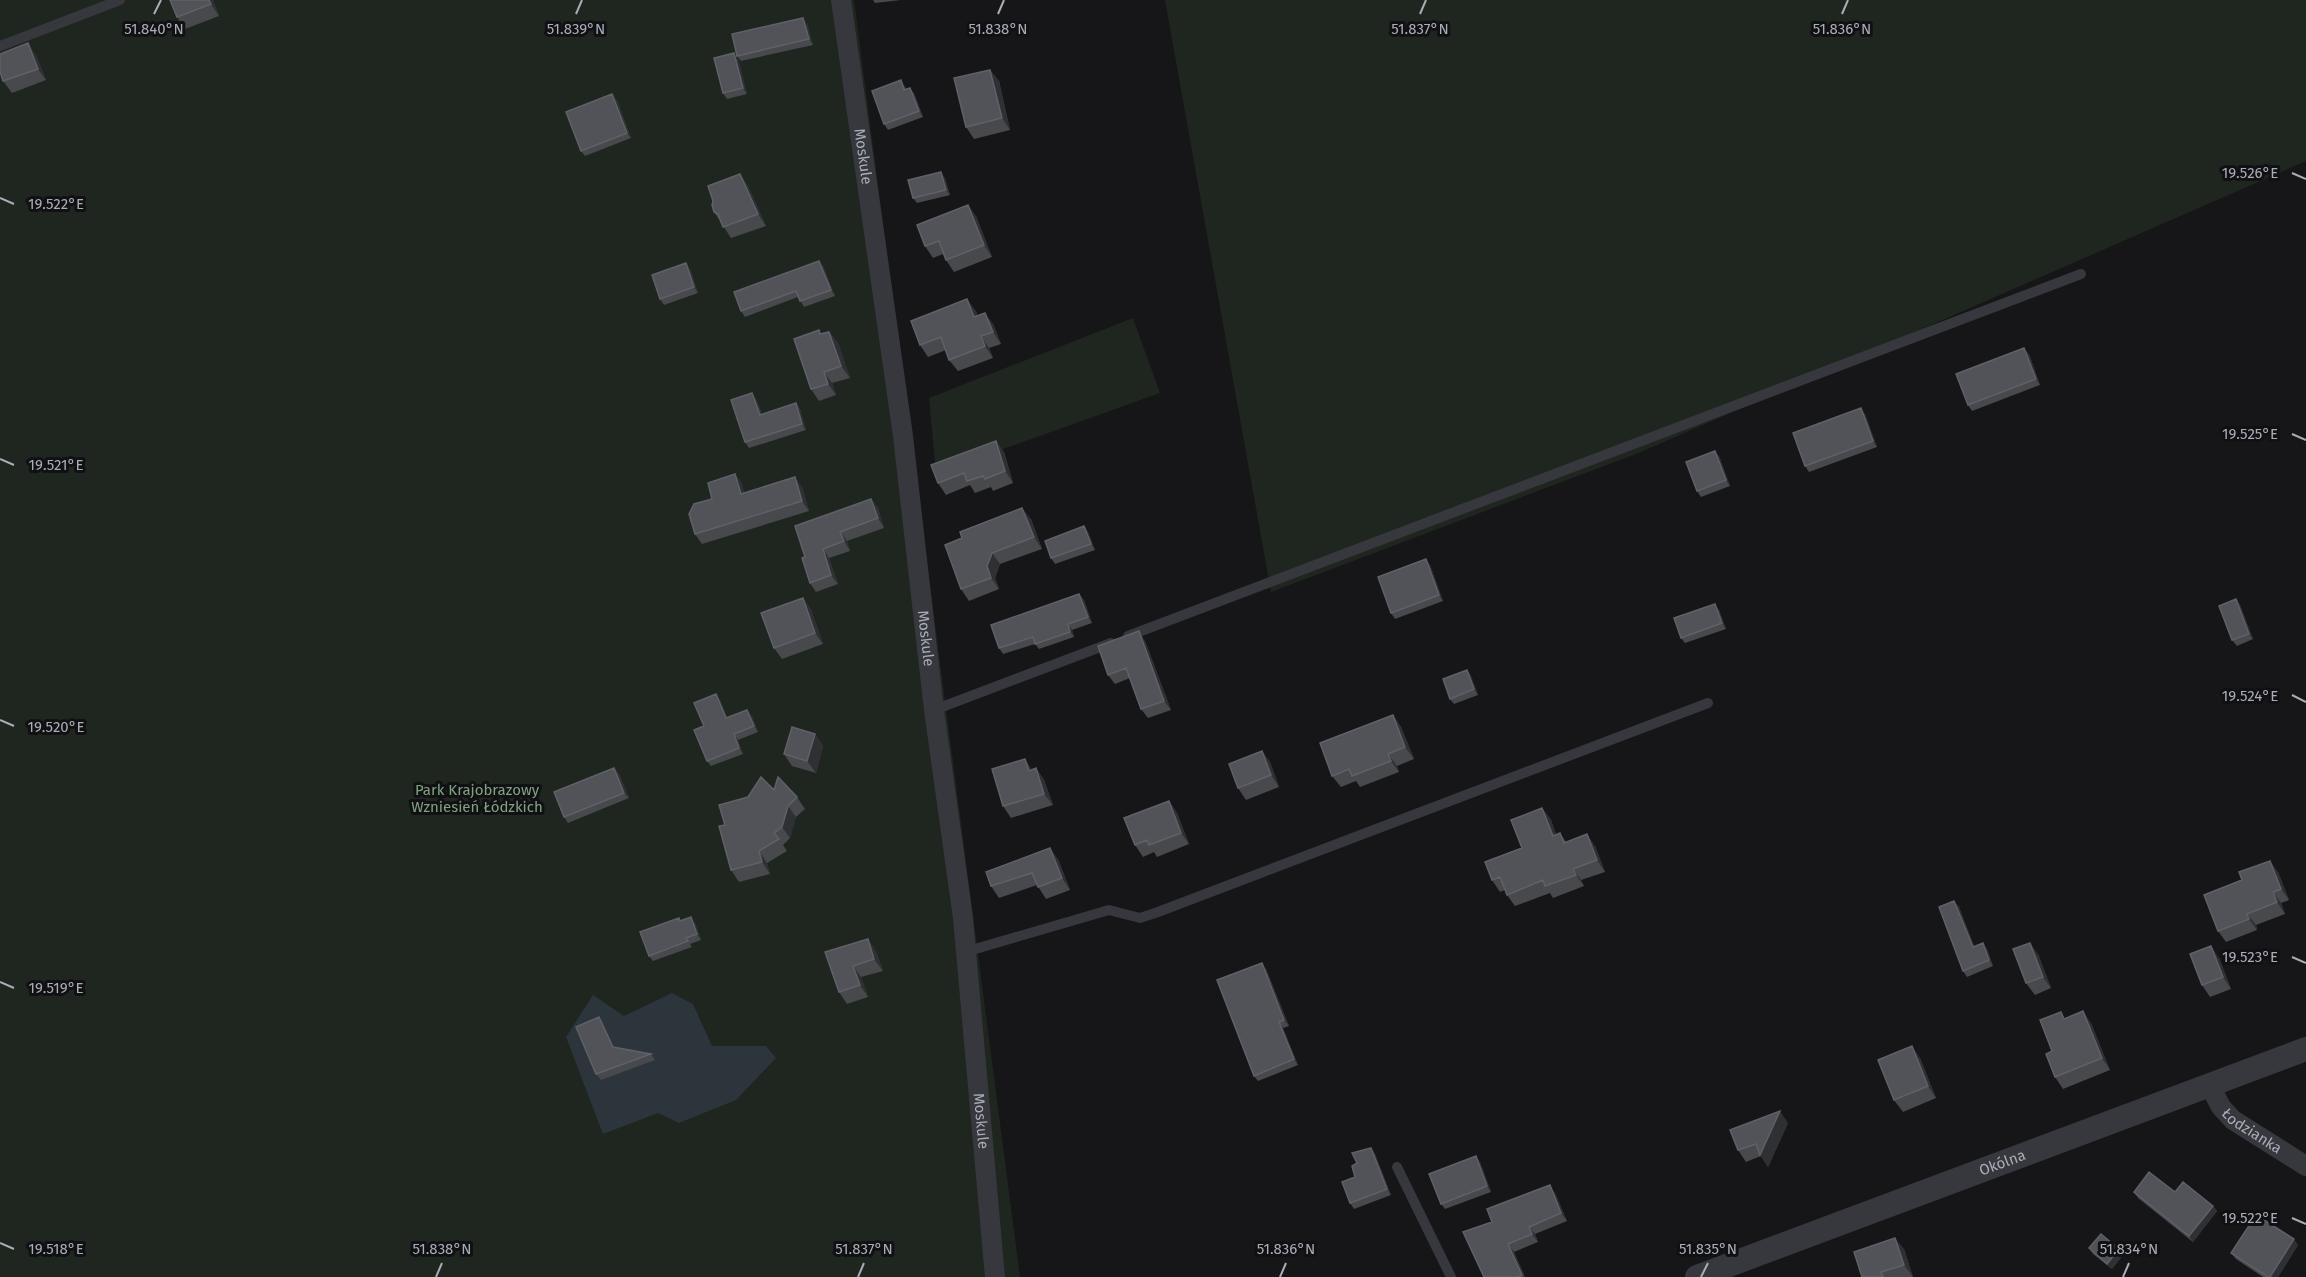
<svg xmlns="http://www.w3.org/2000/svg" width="2306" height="1277" font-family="'Fira Sans',sans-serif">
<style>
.green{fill:#1e261f}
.water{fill:#2c353c}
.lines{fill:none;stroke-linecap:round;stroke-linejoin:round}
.service{stroke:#37383d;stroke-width:10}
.minor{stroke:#37383d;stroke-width:20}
.tertiary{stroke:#37383d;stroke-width:24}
.wall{fill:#47494d}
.shaded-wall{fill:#2f3033}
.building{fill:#525359;stroke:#5f6168;stroke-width:1.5}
.ticks{fill:none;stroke:#a8adb8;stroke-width:2}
.labels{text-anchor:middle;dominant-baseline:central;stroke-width:6;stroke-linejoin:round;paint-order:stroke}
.street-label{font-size:15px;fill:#a8adb8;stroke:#111113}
.park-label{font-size:15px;fill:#7fa381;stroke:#111113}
.ticks-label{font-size:15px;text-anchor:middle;fill:#a8adb8;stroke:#111113;stroke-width:6;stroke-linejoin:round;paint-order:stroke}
</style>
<rect width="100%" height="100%" fill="#161618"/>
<path class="green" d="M0,0H854L1020,1277H0Z
M1165,0H2306V161L1641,452L1271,592Z
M1133,318L1160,393L936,473L929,398Z"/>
<path class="water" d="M672,993L693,1004L712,1046H766L776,1058L736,1100L679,1123L658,1113L603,1134L566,1037L593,995L624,1016Z"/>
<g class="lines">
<path class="service" d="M0,46L120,0
M1128,636L2081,274
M934,710L1111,643
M965,952L1109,910L1140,918L1158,912L1708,703
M1397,1167L1451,1277"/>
<g class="minor">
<path id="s1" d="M841,0L903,436L934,710L963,918L995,1277"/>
<path id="s2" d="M2210,1086L2221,1107L2233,1120L2306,1166"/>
</g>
<path class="tertiary" id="s3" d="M1697,1277L2306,1049"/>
</g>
<path class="wall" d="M213,0L219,16L185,29L177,17Z
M873,0H901L875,3Z
M807,24L813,45L741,61L737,56Z
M36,55L46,80L12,93L3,81Z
M738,59L747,94L727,99L723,93Z
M990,70L999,81L1010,130L974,139L966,127Z
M901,80L906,89L914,93L923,117L888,130L884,124Z
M617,100L631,138L585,156L581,151Z
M740,174L748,186L766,226L731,238L714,212Z
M945,178L950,195L917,203L913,198Z
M976,216L992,257L954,272L946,260L943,254L933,258L925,246Z
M823,266L835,296L804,307L798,297L745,317L741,311Z
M690,269L698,293L664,305L660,299Z
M976,311L977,316L993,324L1001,344L989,348L993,358L958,371L949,360L946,350L928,357L920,345Z
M819,330L821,334L829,332L838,343L850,378L832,383L836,395L819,401L811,389Z
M2029,354L2040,385L1972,411L1968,405Z
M752,393L756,399L762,414L796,403L800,409L806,430L749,448L745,442Z
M1865,414L1877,447L1809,472L1805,466Z
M996,441L1004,452L1013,483L993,491L991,487L975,493L970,485L946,495L938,483Z
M1719,456L1730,486L1701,497L1697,491Z
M735,474L742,484L744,493L802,487L809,511L702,544L695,534L712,499Z
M871,499L878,508L884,528L847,541L850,551L829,558L838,584L816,592L810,583L805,557Z
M1031,519L1042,549L1000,564L995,578L999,589L969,601L961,589L945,545Z
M1084,526L1088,532L1095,550L1055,564L1051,558Z
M1430,565L1443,601L1395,619L1391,613Z
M1079,594L1084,600L1092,623L1072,630L1074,637L1039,649L1035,644L1003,654L999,648Z
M803,598L811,610L823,644L782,659L774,648Z
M2236,599L2240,605L2253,639L2237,646L2232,640Z
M1719,610L1726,629L1685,643L1681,638Z
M1145,641L1171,710L1148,718L1141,709L1130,678L1115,684L1108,675Z
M1467,670L1471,676L1478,695L1454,704L1450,699Z
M716,694L720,700L727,717L752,716L758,732L738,740L743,754L711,766L707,761L704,726Z
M1393,715L1401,727L1414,759L1397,766L1399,772L1360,787L1356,781L1341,787L1332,776Z
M815,734L823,746L816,773L792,766L784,754Z
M1262,751L1270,762L1279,787L1246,800L1238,788Z
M614,768L619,774L629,798L568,823L564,817Z
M1036,768L1044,780L1053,805L1011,818L1003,806Z
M774,790L797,797L805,809L796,817L790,838L783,845L787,851L767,863L770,874L739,882L731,870L725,825Z
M1169,801L1177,813L1189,844L1157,857L1154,852L1143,857L1135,845Z
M1542,808L1551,820L1556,835L1560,833L1566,842L1595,846L1605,872L1581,880L1584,886L1553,898L1550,893L1515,906L1507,895L1505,890L1500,892L1492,880L1522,848Z
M1058,859L1070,890L1046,899L1037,885L999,898L991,886Z
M2278,872L2289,900L2281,903L2285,914L2256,925L2257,930L2226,942L2218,931Z
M1954,901L1959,907L1974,946L1987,949L1993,966L1967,977L1963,971Z
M679,918L681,921L695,923L701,940L690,944L692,947L653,961L649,956Z
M876,951L883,971L861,977L868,997L847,1004L839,992L825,952Z
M2038,954L2051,988L2035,995L2026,983Z
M2219,958L2231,989L2210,997L2202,985Z
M1266,969L1289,1026L1283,1028L1298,1065L1258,1081L1254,1076Z
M2065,1018L2091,1023L2110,1070L2063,1089L2055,1077Z
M603,1023L614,1048L651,1054L655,1060L601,1080L596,1074Z
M1920,1058L1936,1098L1903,1112L1894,1100Z
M1788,1123L1768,1167L1761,1156L1746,1162L1738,1150Z
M1371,1148L1375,1154L1391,1195L1354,1209L1350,1203L1357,1163Z
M1480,1162L1491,1192L1445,1209L1441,1204Z
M2134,1192H2175L2213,1206L2217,1211L2193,1242L2138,1198Z
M1555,1193L1567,1221L1535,1234L1538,1242L1514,1252L1525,1277H1484L1492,1222Z
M2298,1245L2278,1277H2263L2236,1259L2231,1253Z
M2089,1248L2119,1249L2123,1255L2112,1269L2093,1254Z
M1904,1249L1913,1277H1862Z"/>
<path class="shaded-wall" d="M209,0H213L219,16L211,4Z
M803,18L807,24L813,45L809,39Z
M28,43L36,55L46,80L38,69Z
M734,53L738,59L747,94L743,88Z
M990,70L999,81L1010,130L1002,118Z
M910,88L914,93L923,117L919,111Z
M612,94L617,100L631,138L627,133Z
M941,172L945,178L950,195L946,190Z
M740,174L748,186L766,226L758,214Z
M968,205L976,216L992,257L984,245Z
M819,261L823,266L835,296L831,290Z
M686,263L690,269L698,293L694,287Z
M967,299L976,311L982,329L974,317Z
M985,313L993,324L1001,344L993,332Z
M829,332L838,343L850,378L841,366Z
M981,336L989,348L993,358L985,346Z
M2024,348L2029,354L2040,385L2036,379Z
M824,372L832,383L836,395L828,384Z
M752,393L756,399L764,421L760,415Z
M796,403L800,409L806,430L802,424Z
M1861,408L1865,414L1877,447L1873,441Z
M996,441L1004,452L1013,483L1005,471Z
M1715,451L1719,456L1730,486L1726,480Z
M735,474L742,484L748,504L741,494Z
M795,477L802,487L809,511L802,501Z
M871,499L878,508L884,528L878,518Z
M1022,508L1031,519L1042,549L1034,537Z
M1084,526L1088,532L1095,550L1091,544Z
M840,532L847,541L850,551L844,541Z
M823,549L829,558L838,584L831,575Z
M992,553L1000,564L995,578L999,589L991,578L987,566Z
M1426,559L1430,565L1443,601L1439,595Z
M1079,594L1084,600L1092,623L1088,617Z
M803,598L811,610L823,644L815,633Z
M2236,599L2240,605L2253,639L2249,634Z
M1715,604L1719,610L1726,629L1722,623Z
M1068,624L1072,630L1074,637L1070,632Z
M1139,631L1145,641L1171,710L1164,701Z
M1467,670L1471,676L1478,695L1474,689Z
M716,694L720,700L730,724L726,718Z
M747,710L752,716L758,732L754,726Z
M1393,715L1401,727L1414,759L1405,747Z
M734,734L738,740L743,754L739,748Z
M815,734L823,746L816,773L807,761Z
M1262,751L1270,762L1279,787L1271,775Z
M1388,754L1397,766L1399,772L1391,761Z
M1025,759L1033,771H1029Z
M614,768L619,774L629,798L624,793Z
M1036,768L1044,780L1053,805L1044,794Z
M1169,801L1177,813L1189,844L1181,833Z
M788,806L796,817L790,838L782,827Z
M1542,808L1551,820L1561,848L1553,836Z
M1587,834L1595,846L1605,872L1597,860Z
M1050,848L1058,859L1070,890L1062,878Z
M759,851L767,863L770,874L762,862Z
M2270,861L2278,872L2289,900L2281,889Z
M1573,869L1581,880L1584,886L1576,875Z
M2273,892L2281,903L2285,914L2277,902Z
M1954,901L1959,907L1977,953L1973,947Z
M2247,914L2256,925L2257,930L2249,919Z
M691,917L695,923L701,940L697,934Z
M868,939L876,951L883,971L874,959Z
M1983,943L1987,949L1993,966L1989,960Z
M2030,943L2038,954L2051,988L2043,977Z
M2211,946L2219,958L2231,989L2223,977Z
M1262,963L1266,969L1289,1026L1284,1020Z
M853,966L861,977L868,997L860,985Z
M2083,1011L2091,1023L2110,1070L2102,1058Z
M599,1017L603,1023L617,1053L613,1047Z
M1279,1022L1283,1028L1298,1065L1294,1059Z
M1912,1046L1920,1058L1936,1098L1928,1086Z
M1780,1111L1788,1123L1768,1167L1760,1155Z
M1371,1148L1375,1154L1391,1195L1387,1189Z
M1476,1156L1480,1162L1491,1192L1487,1186Z
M1550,1185L1555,1193L1567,1221L1561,1213Z
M2213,1206L2217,1211L2193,1242L2189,1236Z
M1529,1227L1535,1234L1538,1242L1532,1234Z
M1895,1238L1904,1249L1913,1277L1904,1265Z
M2294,1239L2298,1245L2278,1277H2270Z
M1508,1244L1514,1252L1525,1277H1524L1522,1275Z
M2119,1249L2123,1255L2112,1269L2107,1264Z"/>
<path class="building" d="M170,0H209L211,4L177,17Z
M803,18L809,39L737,56L732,34Z
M28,43L38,69L3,81L0,72V54Z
M734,53L743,88L723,93L714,58Z
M990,70L1002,118L966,127L954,78Z
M901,80L904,90L910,88L919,111L884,124L872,91Z
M612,94L627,133L581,151L566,112Z
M941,172L946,190L913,198L908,180Z
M740,174L758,214L723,227L718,214L714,212L712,205L713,201L708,186Z
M968,205L984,245L946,260L939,241L925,246L917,225Z
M819,261L831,290L800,301L796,291L741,311L734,292Z
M686,263L694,287L660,299L652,275Z
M967,299L974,317L985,313L993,332L981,336L985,346L949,360L941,337L920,345L911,321Z
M819,330L820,334L829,332L841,366L824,372L828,384L811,389L794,339Z
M2024,348L2036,379L1968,405L1956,374Z
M752,393L760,415L796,403L802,424L745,442L731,400Z
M1861,408L1873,441L1805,466L1793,433Z
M996,441L1005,471L985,479L983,476L967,481L964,473L938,483L931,465Z
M1715,451L1726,480L1697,491L1686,462Z
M735,474L741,494L795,477L802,501L695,534L689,514L694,504L712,499L708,483Z
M871,499L878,518L840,532L844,541L823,549L831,575L810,583L802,558L805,557L795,526Z
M1022,508L1034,537L992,553L987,566L991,578L961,589L945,545L962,538L960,532Z
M1084,526L1091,544L1051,558L1045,541Z
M1426,559L1439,595L1391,613L1378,577Z
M1079,594L1088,617L1068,624L1070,632L1035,644L1033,637L999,648L991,625Z
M803,598L815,633L774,648L761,613Z
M2236,599L2249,634L2232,640L2219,606Z
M1715,604L1722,623L1681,638L1674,618Z
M1139,631L1164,701L1141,709L1126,668L1108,675L1098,646Z
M1467,670L1474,689L1450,699L1443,679Z
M716,694L726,718L747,710L754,726L734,734L739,748L707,761L694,730L704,726L694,703Z
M1393,715L1405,747L1388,754L1391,761L1352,776L1349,769L1332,776L1320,743Z
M792,727L815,734L807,761L784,754Z
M1262,751L1271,775L1238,788L1229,764Z
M1025,759L1029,771L1036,768L1044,794L1003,806L992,769Z
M614,768L624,793L564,817L554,792Z
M761,777L774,790L778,777L797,797L788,806L782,827L774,833L779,839L759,851L762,862L731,870L719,826L725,825L719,805L748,797Z
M1169,801L1181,833L1149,845L1147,840L1135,845L1124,818Z
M1542,808L1553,836L1560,833L1564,843L1587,834L1597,860L1573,869L1576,875L1545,886L1543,880L1507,895L1500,877L1492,880L1485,862L1522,848L1511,820Z
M1050,848L1062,878L1038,887L1032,873L991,886L986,872Z
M2270,861L2281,889L2273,892L2277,902L2247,914L2249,919L2218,931L2204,895L2242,880L2239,872Z
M1954,901L1973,947L1983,943L1989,960L1963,971L1939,907Z
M691,917L697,934L686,938L688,941L649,956L640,932L679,918L680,921Z
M868,939L874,959L853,966L860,985L839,992L825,952Z
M2030,943L2043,977L2026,983L2013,949Z
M2211,946L2223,977L2202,985L2190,954Z
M1262,963L1284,1020L1279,1022L1294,1059L1254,1076L1217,980Z
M2083,1011L2102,1058L2055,1077L2046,1054L2052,1051L2040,1020L2061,1012L2064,1019Z
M599,1017L613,1047L651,1054L596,1074L576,1027Z
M1912,1046L1928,1086L1894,1100L1878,1060Z
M1780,1111L1760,1155L1756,1144L1738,1150L1730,1130Z
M1371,1148L1387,1189L1350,1203L1342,1182L1355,1177L1352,1166L1357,1163L1352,1153Z
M1476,1156L1487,1186L1441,1204L1429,1174Z
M2149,1172L2175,1192L2183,1182L2213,1206L2189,1236L2134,1192Z
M1550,1185L1561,1213L1529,1227L1532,1234L1508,1244L1522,1275L1517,1277H1484L1463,1232L1492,1222L1487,1209Z
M2256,1215L2294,1239L2270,1277H2268L2231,1253Z
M2101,1234L2119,1249L2107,1264L2089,1248Z
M1895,1238L1904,1265L1881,1272L1883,1277H1862L1854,1252Z"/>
<path class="ticks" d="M154,14L161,0M576,14L582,0M998,14L1004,0M1420,14L1426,0M1842,14L1848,0M2292,173L2306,179M0,198L14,204M2292,434L2306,440M0,459L14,465M2292,695L2306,702M0,720L14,726M2292,957L2306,963M0,982L14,988M2292,1218L2306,1224M0,1243L14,1249M436,1277L442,1263M858,1277L864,1263M1280,1277L1286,1263M1701,1277L1708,1263M2123,1277L2129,1263"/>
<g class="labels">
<g class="street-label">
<text stroke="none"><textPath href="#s1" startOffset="158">Moskule</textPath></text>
<text stroke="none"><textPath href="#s1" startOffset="644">Moskule</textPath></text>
<text stroke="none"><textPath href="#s1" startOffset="1130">Moskule</textPath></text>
<text stroke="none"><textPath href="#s2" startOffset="63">Łodzianka</textPath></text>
<text stroke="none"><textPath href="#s3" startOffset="326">Okólna</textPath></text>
</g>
<g class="park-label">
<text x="477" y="790">Park Krajobrazowy<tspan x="477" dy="17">Wzniesień Łódzkich</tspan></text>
</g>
</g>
<g class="ticks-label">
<text x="154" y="34">51.840°N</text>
<text x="576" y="34">51.839°N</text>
<text x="998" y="34">51.838°N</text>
<text x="1420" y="34">51.837°N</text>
<text x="1842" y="34">51.836°N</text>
<text x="2250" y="178">19.526°E</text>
<text x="56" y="209">19.522°E</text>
<text x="2250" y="439">19.525°E</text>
<text x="56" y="470">19.521°E</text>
<text x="2250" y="701">19.524°E</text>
<text x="56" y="732">19.520°E</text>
<text x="2250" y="962">19.523°E</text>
<text x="56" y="993">19.519°E</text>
<text x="2250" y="1223">19.522°E</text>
<text x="442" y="1254">51.838°N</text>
<text x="864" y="1254">51.837°N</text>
<text x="1286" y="1254">51.836°N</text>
<text x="1708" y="1254">51.835°N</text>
<text x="2129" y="1254">51.834°N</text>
<text x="56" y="1254">19.518°E</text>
</g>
</svg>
